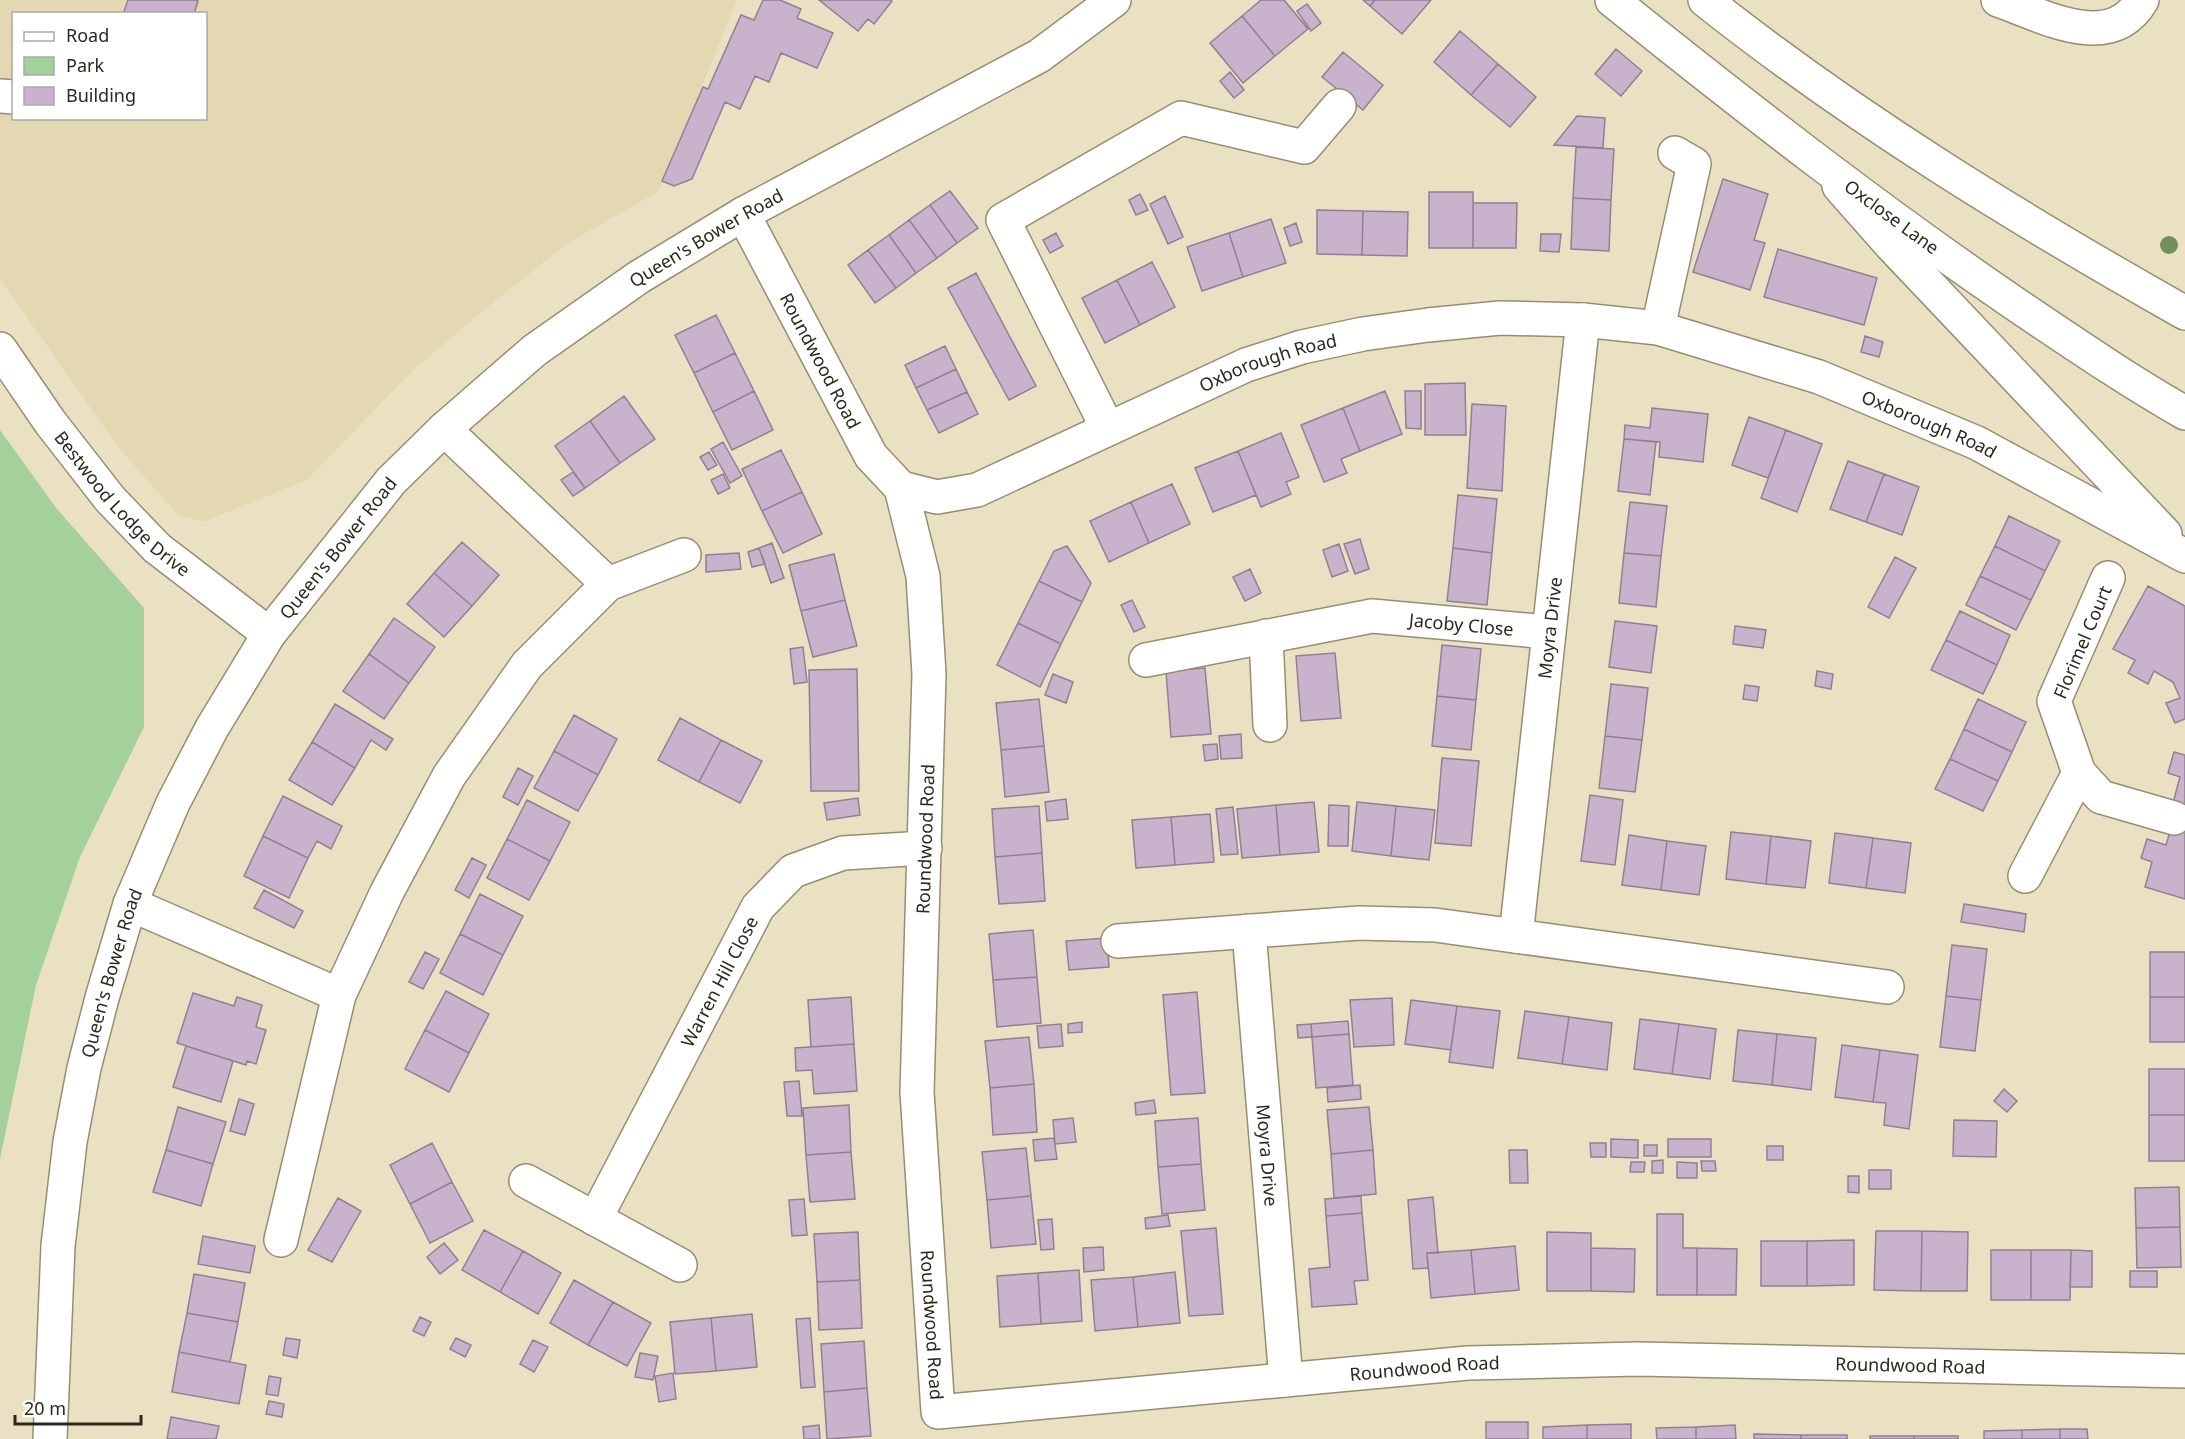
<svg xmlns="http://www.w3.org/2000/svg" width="2185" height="1439" font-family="'Noto Sans',sans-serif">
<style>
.built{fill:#e3d8b2;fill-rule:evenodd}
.green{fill:#a4d19b}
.building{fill:#c9b3cc;stroke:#937f95;stroke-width:1.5}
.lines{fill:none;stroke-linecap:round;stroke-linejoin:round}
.minor-casing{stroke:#968e72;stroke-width:36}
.major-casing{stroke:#968e72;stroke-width:36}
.minor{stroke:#fff;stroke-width:33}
.major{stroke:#fff;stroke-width:33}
.tree{fill:#758f5c}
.labels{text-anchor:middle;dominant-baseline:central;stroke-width:4.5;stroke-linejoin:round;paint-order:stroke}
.street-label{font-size:18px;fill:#2b281c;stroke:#fff}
</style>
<rect width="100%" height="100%" fill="#eae1c3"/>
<path class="built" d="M0,0H737L659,191L568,243L484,310L413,370L307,480L203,522L178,515L118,447L0,279ZM14,14H206V118H14Z"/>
<path class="green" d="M0,430L57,509L144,608V727L80,857L36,985L0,1159Z"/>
<path class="building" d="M128,0H195L198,1L194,14H123Z
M763,0H780L801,9L797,18L833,33L817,68L781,53L769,82L755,76L740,109L725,102L692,179L674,186L662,181L703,87L708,89L741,15L754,20Z
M819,0H891L892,1L874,24L868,19L858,31Z
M1261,0H1284L1308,29L1275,56L1242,16Z
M1363,0H1375L1370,6Z
M1375,0H1431L1402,34L1370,6Z
M1307,4L1321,23L1311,31L1297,11Z
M1242,16L1275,56L1243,83L1210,43Z
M1460,31L1498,64L1471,95L1434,62Z
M1616,49L1642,71L1621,96L1595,74Z
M1343,52L1383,85L1363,110L1322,77Z
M1498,64L1536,97L1510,127L1471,95Z
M1230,72L1244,90L1234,98L1220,81Z
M1577,116L1605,118L1603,148L1554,145Z
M1576,147L1614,149L1611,200L1573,198Z
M1723,179L1768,194L1754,240L1765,243L1750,290L1693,272Z
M950,191L978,228L957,243L930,205Z
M1429,192H1473V248H1429Z
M1140,194L1148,210L1136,215L1129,200Z
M1165,196L1183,237L1168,244L1150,204Z
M1573,198L1611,200L1609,251L1571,249Z
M1473,203H1517L1516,248H1473Z
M930,205L957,243L937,258L909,220Z
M1317,210L1363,211L1362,255L1317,254Z
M1363,211L1408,212L1407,256L1362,255Z
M1271,219L1286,263L1243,277L1229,233Z
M909,220L937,258L916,273L889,235Z
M1296,223L1302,242L1290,246L1284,228Z
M1056,233L1063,246L1050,253L1043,240Z
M1229,233L1243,277L1202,291L1187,247Z
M1541,234H1561L1559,252L1540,251Z
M889,235L916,273L896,288L868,250Z
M1778,249L1877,278L1864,325L1764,297Z
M868,250L896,288L875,303L848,265Z
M1152,262L1175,307L1140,325L1117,280Z
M976,273L1036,386L1009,400L948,288Z
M1117,280L1140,325L1105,343L1082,298Z
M716,315L735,353L694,373L675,335Z
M1865,336L1883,342L1879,357L1861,352Z
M945,346L956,369L916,388L905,365Z
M735,353L754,391L713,412L694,373Z
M956,369L967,392L927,410L916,388Z
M1465,383L1466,435H1425V384Z
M754,391L773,430L732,450L713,412Z
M1385,391L1402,434L1360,451L1343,408Z
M1405,391H1421V429L1406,428Z
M967,392L978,414L939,433L927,410Z
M624,396L655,439L620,463L590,421Z
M1472,404L1506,406L1502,491L1467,488Z
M1343,408L1360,451L1341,459L1347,473L1324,482L1301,425Z
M1652,408L1708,414L1703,462L1659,457L1660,442L1624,439L1625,425L1650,428Z
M1749,417L1786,430L1768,478L1732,465Z
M590,421L620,463L585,488L555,446Z
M1786,430L1822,444L1797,512L1761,498Z
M1281,433L1299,477L1286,482L1291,494L1261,507L1238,451Z
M1624,439L1656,442L1650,495L1618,491Z
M723,442L742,476L730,483L711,449Z
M781,450L802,492L762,511L742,469Z
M1238,451L1256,495L1213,512L1195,468Z
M709,452L717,465L708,470L700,457Z
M1848,461L1884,474L1866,522L1830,509Z
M573,472L585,488L573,496L561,480Z
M723,474L730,488L718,494L711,480Z
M1884,474L1919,487L1902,535L1866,522Z
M1172,484L1190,524L1149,543L1131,502Z
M802,492L822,534L783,553L762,511Z
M1458,495L1497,499L1492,553L1453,548Z
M1131,502L1149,543L1109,562L1090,521Z
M1630,502L1667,506L1661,556L1624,553Z
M2009,516L2060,541L2045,571L1995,546Z
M1360,539L1369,569L1355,574L1344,544Z
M462,542L499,575L472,606L434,573Z
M772,543L784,578L771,583L759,548Z
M1339,544L1348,571L1332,577L1323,550Z
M1067,546L1091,583L1082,602L1039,581L1054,551Z
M1995,546L2045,571L2031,600L1980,576Z
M759,548L765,564L752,567L748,552Z
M1453,548L1492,553L1487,605L1447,601Z
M739,553L741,569L706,572V555Z
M1624,553L1661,556L1656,607L1619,603Z
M834,554L845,600L801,611L789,565Z
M1895,557L1916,568L1889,618L1868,607Z
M1250,569L1261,593L1245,601L1233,577Z
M434,573L472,606L444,637L407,604Z
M1980,576L2031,600L2016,630L1966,605Z
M1039,581L1082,602L1061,644L1018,623Z
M2148,586L2185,606V719L2175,723L2166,703L2180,698L2173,682L2154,671L2148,684L2128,673L2135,660L2113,649Z
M845,600L857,646L813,657L801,611Z
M1132,600L1145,627L1134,632L1121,605Z
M1960,611L2010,635L1997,665L1946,640Z
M394,618L435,647L409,683L369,654Z
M1615,621L1657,626L1651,673L1609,667Z
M1018,623L1061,644L1040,687L997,665Z
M1735,626L1766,630L1763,648L1733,644Z
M1946,640L1997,665L1983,694L1931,670Z
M1442,645L1481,649L1476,700L1437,696Z
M803,647L807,682L794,684L790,649Z
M1335,653L1341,718L1301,721L1296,656Z
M369,654L409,683L384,719L343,691Z
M1205,668L1211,734L1171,737L1166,671Z
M857,669L859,791H811L809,670Z
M1817,671L1833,674L1831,689L1815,686Z
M1053,674L1073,682L1066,703L1045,695Z
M1611,684L1648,688L1642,740L1605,736Z
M1745,685L1759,687L1757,701L1743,699Z
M1437,696L1476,700L1471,750L1432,746Z
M1039,699L1044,746L1001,750L996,703Z
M1978,699L2026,722L2012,752L1964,729Z
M335,704L393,739L386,750L371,740L355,768L312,742Z
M574,715L617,739L598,775L554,751Z
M680,718L721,740L699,782L658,760Z
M1964,729L2012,752L1998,781L1950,759Z
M1241,734L1242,758L1221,759L1219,736Z
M1605,736L1642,740L1635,792L1599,788Z
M721,740L762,761L740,803L699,782Z
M312,742L355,768L332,805L289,780Z
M1217,744L1218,759L1205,761L1203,745Z
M1044,746L1049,792L1005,797L1001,750Z
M554,751L598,775L578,811L534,788Z
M2174,752L2185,755V899L2145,887L2152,862L2141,858L2147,839L2166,845L2178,804L2173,803L2180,777L2168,773Z
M1442,758L1479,761L1471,846L1435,843Z
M1950,759L1998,781L1983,811L1935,789Z
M518,768L533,776L518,805L503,797Z
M1590,795L1623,800L1615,865L1581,861Z
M283,796L342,826L331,849L317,841L308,858L263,836Z
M858,798L860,815L827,820L824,803Z
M1066,799L1068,819L1047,821L1045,802Z
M527,800L570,822L550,861L507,839Z
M1314,802L1319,852L1280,855L1276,805Z
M1357,802L1396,806L1391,856L1352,851Z
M1276,805L1280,855L1242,858L1237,809Z
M1329,805L1349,806L1348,846H1328Z
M1039,806L1042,853L995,857L992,809Z
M1396,806L1435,810L1429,860L1391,856Z
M1233,807L1238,854L1221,855L1216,809Z
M1210,814L1214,862L1175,865L1171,817Z
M1171,817L1175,865L1136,868L1132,820Z
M1731,832L1771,836L1766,884L1726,879Z
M1835,833L1873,838L1866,888L1829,883Z
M1629,835L1667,841L1661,890L1622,885Z
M263,836L308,858L289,898L244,876Z
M1771,836L1811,841L1805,888L1766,884Z
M1873,838L1911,843L1905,893L1866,888Z
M507,839L550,861L529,900L487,878Z
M1667,841L1706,846L1699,895L1661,890Z
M1042,853L1045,901L999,904L995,857Z
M472,858L486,865L469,898L455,890Z
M264,890L303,911L294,928L254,908Z
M480,894L523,916L503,955L460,934Z
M1964,904L2026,914L2024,932L1961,922Z
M1033,930L1037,977L993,980L989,934Z
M460,934L503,955L483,995L440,973Z
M1107,938L1109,967L1069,970L1066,941Z
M1952,945L1987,949L1981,1000L1946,996Z
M425,952L439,959L423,989L409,982Z
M2150,952H2185V997H2150Z
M1037,977L1041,1023L997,1027L993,980Z
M446,991L489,1014L469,1053L425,1030Z
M1197,992L1205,1093L1171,1095L1163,995Z
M193,993L234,1006L237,997L262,1005L256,1027L266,1030L256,1064L247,1061L246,1065L177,1043Z
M1946,996L1981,1000L1975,1051L1940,1047Z
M851,997L854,1044L811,1047L808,1000Z
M2150,997H2185V1042H2150Z
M1392,998L1394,1045L1354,1047L1350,1000Z
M1411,1000L1457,1006L1451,1050L1405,1044Z
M1457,1006L1500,1011L1493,1068L1449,1062Z
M1525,1011L1569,1017L1562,1064L1518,1058Z
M1569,1017L1612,1023L1607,1070L1562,1064Z
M1640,1019L1679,1024L1672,1074L1634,1069Z
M1348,1021L1349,1034L1312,1037L1311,1024Z
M1082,1022V1032L1068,1033V1024Z
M1061,1024L1063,1046L1039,1048L1037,1026Z
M1311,1024L1312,1037L1298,1038L1297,1025Z
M1679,1024L1716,1029L1710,1079L1672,1074Z
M425,1030L469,1053L449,1092L405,1069Z
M1738,1030L1777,1034L1772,1085L1733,1081Z
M1349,1034L1353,1085L1316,1088L1312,1037Z
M1777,1034L1816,1038L1811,1090L1772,1085Z
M1029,1037L1034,1084L990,1088L985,1041Z
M854,1044L857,1091L814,1094L812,1070L796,1071L795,1048Z
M1842,1045L1880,1050L1873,1102L1835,1097Z
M186,1046L233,1061L221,1102L173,1087Z
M1880,1050L1918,1055L1909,1129L1884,1125L1886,1103L1873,1102Z
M2149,1069H2185V1115H2149Z
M799,1081L802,1116H787L784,1082Z
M1034,1084L1037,1132L993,1135L990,1088Z
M1360,1085L1361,1099L1328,1102L1327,1088Z
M2004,1089L2017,1101L2007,1112L1994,1101Z
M239,1099L254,1104L245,1135L230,1131Z
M1154,1100L1156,1113L1136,1115L1135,1103Z
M849,1105L851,1152L806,1155L803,1108Z
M178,1107L226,1122L213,1164L166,1150Z
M1369,1107L1373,1150L1331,1154L1327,1110Z
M2149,1115H2185V1161H2149Z
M1073,1118L1076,1142L1055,1144L1053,1120Z
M1198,1118L1201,1164L1158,1167L1155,1121Z
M1954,1120L1997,1121L1996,1157L1953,1156Z
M1054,1138L1057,1159L1035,1161L1033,1140Z
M1611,1139L1638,1140V1158L1611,1157Z
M1668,1139H1711V1157H1668Z
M432,1143L452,1182L410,1204L390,1165Z
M1590,1143H1606V1157H1591Z
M1644,1145H1657V1156H1644Z
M1767,1146H1783V1160H1767Z
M1026,1148L1031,1196L987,1200L982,1152Z
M166,1150L213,1164L201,1206L153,1192Z
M1373,1150L1376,1194L1334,1198L1331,1154Z
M1509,1150H1527L1528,1183H1510Z
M851,1152L855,1199L810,1202L806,1155Z
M1663,1160V1173H1652V1161Z
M1701,1161H1715L1716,1171H1702Z
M1631,1162H1645L1644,1172H1630Z
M1677,1162L1697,1163V1178H1677Z
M1201,1164L1205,1210L1162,1214L1158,1167Z
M1869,1170H1891V1189H1869Z
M1848,1176H1859V1193L1848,1192Z
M452,1182L473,1221L430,1243L410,1204Z
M2179,1187L2180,1227L2136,1228L2135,1188Z
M1031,1196L1036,1244L991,1248L987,1200Z
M1361,1196L1362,1213L1326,1216L1325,1199Z
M1433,1197L1438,1253H1427L1428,1268L1413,1269L1408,1200Z
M338,1198L361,1211L332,1262L308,1250Z
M804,1199L807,1235L792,1236L789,1200Z
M1362,1213L1368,1280L1354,1281L1357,1304L1312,1307L1309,1269L1330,1267L1326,1216Z
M1657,1214H1683V1248H1697V1295H1657Z
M1168,1215L1170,1226L1146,1229L1145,1218Z
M1052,1219L1054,1249L1041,1250L1038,1220Z
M2180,1227L2181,1267L2137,1268L2136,1228Z
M1216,1228L1223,1314L1189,1316L1181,1231Z
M484,1230L523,1251L500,1292L462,1270Z
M1876,1231H1922L1921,1291L1874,1290Z
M1922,1231L1968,1232L1967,1291H1921Z
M858,1232L860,1280L817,1282L814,1234Z
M1547,1232L1591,1233V1291H1547Z
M203,1236L255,1246L250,1273L198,1264Z
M1854,1240V1285L1807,1286V1241Z
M1761,1241H1807V1286H1761Z
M444,1243L458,1260L440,1274L427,1257Z
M1515,1246L1519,1290L1475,1294L1471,1250Z
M1103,1247L1104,1270L1084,1272L1083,1248Z
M1591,1248L1635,1249L1634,1292L1591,1291Z
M1697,1248L1737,1249L1736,1295H1697Z
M1471,1250L1475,1294L1431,1298L1427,1253Z
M1991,1250H2031V1300H1991Z
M2031,1250H2071L2070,1300H2031Z
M2071,1250L2092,1251V1287H2070Z
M523,1251L561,1273L538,1314L500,1292Z
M1079,1270L1082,1321L1041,1324L1038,1273Z
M2130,1271H2157V1287H2130Z
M1175,1272L1180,1323L1138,1327L1133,1277Z
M1038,1273L1041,1324L1000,1327L997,1276Z
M194,1274L245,1283L238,1322L187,1313Z
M1133,1277L1138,1327L1095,1331L1091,1280Z
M574,1280L613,1302L588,1345L550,1323Z
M860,1280L862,1328L819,1330L817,1282Z
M613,1302L651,1323L627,1366L588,1345Z
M187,1313L238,1322L230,1362L179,1352Z
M752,1314L757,1367L716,1371L711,1318Z
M420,1317L431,1322L424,1336L413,1331Z
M711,1318L716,1371L675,1374L670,1322Z
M810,1318L815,1387L801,1388L796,1319Z
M286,1338L300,1340L297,1358L283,1355Z
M456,1338L471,1345L465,1357L450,1349Z
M533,1340L548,1347L534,1372L520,1364Z
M864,1341L867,1388L824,1392L821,1344Z
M179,1352L246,1365L239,1404L172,1392Z
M640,1353L658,1356L653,1380L635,1377Z
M673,1373L676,1399L659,1402L655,1376Z
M269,1376L281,1378L278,1396L266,1394Z
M867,1388L871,1436L827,1439L824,1392Z
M269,1401L284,1404L282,1417L266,1414Z
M171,1417L219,1426L216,1439H167Z
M1486,1422H1528V1439H1486Z
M1631,1424V1439H1587V1425Z
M819,1425L820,1439H804L803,1427Z
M1587,1425V1439H1543V1427Z
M1735,1425L1736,1439H1696V1427Z
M1696,1427V1439H1657L1656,1428Z
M2060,1429H2087L2088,1439H2060Z
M2060,1429V1439H2022V1430Z
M2022,1430V1439H1984V1431Z
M1754,1434L1801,1435V1439H1754Z
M1801,1435H1847V1439H1801Z
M1870,1436H1914V1439H1870Z
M1914,1436H1958V1439H1914Z"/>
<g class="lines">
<g class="minor-casing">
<g id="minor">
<path d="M1998,0C2044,16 2110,54 2142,0"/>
<path d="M0,96L14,97"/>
<path d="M1839,186L1892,246L2165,534"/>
<path id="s1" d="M743,214L871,456L901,488L923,576L929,674L917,1092L938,1412L1468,1363L1638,1359L2185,1371"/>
<path d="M1658,328L1694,164L1675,153"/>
<path id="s2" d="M0,349L50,422L110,499L157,548L269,634"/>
<path d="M444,429L608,584"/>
<path d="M1108,429L1003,220L1181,118L1304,147L1339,106"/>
<path id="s3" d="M901,488L937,497L977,490L1246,365L1302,347L1363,334L1428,325L1500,318L1583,320L1658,328L1819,377L1977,443L2185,556"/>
<path d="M2108,578L2054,701L2079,773L2101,797L2174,818"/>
<path d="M1266,636L1270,725"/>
<path id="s4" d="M1146,660L1372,616L1548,632"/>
<path d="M2025,876L2079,773"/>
<path d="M130,904L339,995"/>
<path id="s5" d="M1249,931L1286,1380"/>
<path id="s6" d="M1516,936L1583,320"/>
<path d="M1118,941L1359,923L1435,925L1887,987"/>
<path d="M526,1181L680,1265"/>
<path id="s7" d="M595,1219L758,907L793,871L843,853L925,848"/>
<path d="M281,1240L339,995L387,892L449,776L527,665L608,584L684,555"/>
<path id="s8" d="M50,1439L58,1246L70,1142L84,1068L102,998L130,904L173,803L212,728L269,634L391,481L444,429L535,350L639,277L743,214L1039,56L1114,0"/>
</g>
</g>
<g class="major-casing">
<g id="major">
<path id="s9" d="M1612,0C1750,111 1889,219 2036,318C2085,351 2134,384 2185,413"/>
<path d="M1705,0C1855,119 2019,219 2185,313"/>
</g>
</g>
<use href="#minor" class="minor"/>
<use href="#major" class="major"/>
</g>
<circle class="tree" cx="2169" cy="245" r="9"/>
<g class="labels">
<g class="street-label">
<text stroke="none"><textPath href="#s9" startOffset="354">Oxclose Lane</textPath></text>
<text stroke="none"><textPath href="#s8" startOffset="1443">Queen's Bower Road</textPath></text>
<text stroke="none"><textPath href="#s1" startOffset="166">Roundwood Road</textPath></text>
<text stroke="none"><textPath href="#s3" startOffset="396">Oxborough Road</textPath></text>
<text stroke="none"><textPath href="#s3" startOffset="1080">Oxborough Road</textPath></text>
<text stroke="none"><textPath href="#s2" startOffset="198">Bestwood Lodge Drive</textPath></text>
<text stroke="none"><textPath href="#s8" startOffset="958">Queen's Bower Road</textPath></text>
<text stroke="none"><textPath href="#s4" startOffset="320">Jacoby Close</textPath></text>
<text stroke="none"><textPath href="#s6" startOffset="310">Moyra Drive</textPath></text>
<text transform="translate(2082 642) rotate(-67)">Florimel Court</text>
<text transform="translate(925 839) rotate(-88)">Roundwood Road</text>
<text stroke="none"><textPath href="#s8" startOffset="472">Queen's Bower Road</textPath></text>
<text stroke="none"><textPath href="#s7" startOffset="268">Warren Hill Close</textPath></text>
<text stroke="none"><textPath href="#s5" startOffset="225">Moyra Drive</textPath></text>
<text stroke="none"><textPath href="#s1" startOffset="1158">Roundwood Road</textPath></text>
<text stroke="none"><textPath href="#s1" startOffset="2220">Roundwood Road</textPath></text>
<text stroke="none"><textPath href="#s1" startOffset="1734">Roundwood Road</textPath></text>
</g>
</g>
<rect x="12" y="12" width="195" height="108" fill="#ffffff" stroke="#aaa9a4" stroke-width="1.5"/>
<rect x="24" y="32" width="30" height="9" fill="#ffffff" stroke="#aaa9a4" stroke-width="1.5"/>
<text x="66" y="42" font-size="18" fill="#2b281c">Road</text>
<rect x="24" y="57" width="30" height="18" fill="#a4d19b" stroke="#aaa9a4" stroke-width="1.5"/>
<text x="66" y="72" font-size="18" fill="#2b281c">Park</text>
<rect x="24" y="87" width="30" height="18" fill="#c9b3cc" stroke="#aaa9a4" stroke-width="1.5"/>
<text x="66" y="102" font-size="18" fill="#2b281c">Building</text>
<path d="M15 1415v9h126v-9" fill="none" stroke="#2b281c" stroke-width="3"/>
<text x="24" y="1415" font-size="18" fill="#2b281c" stroke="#ffffff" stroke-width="4.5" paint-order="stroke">20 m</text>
</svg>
